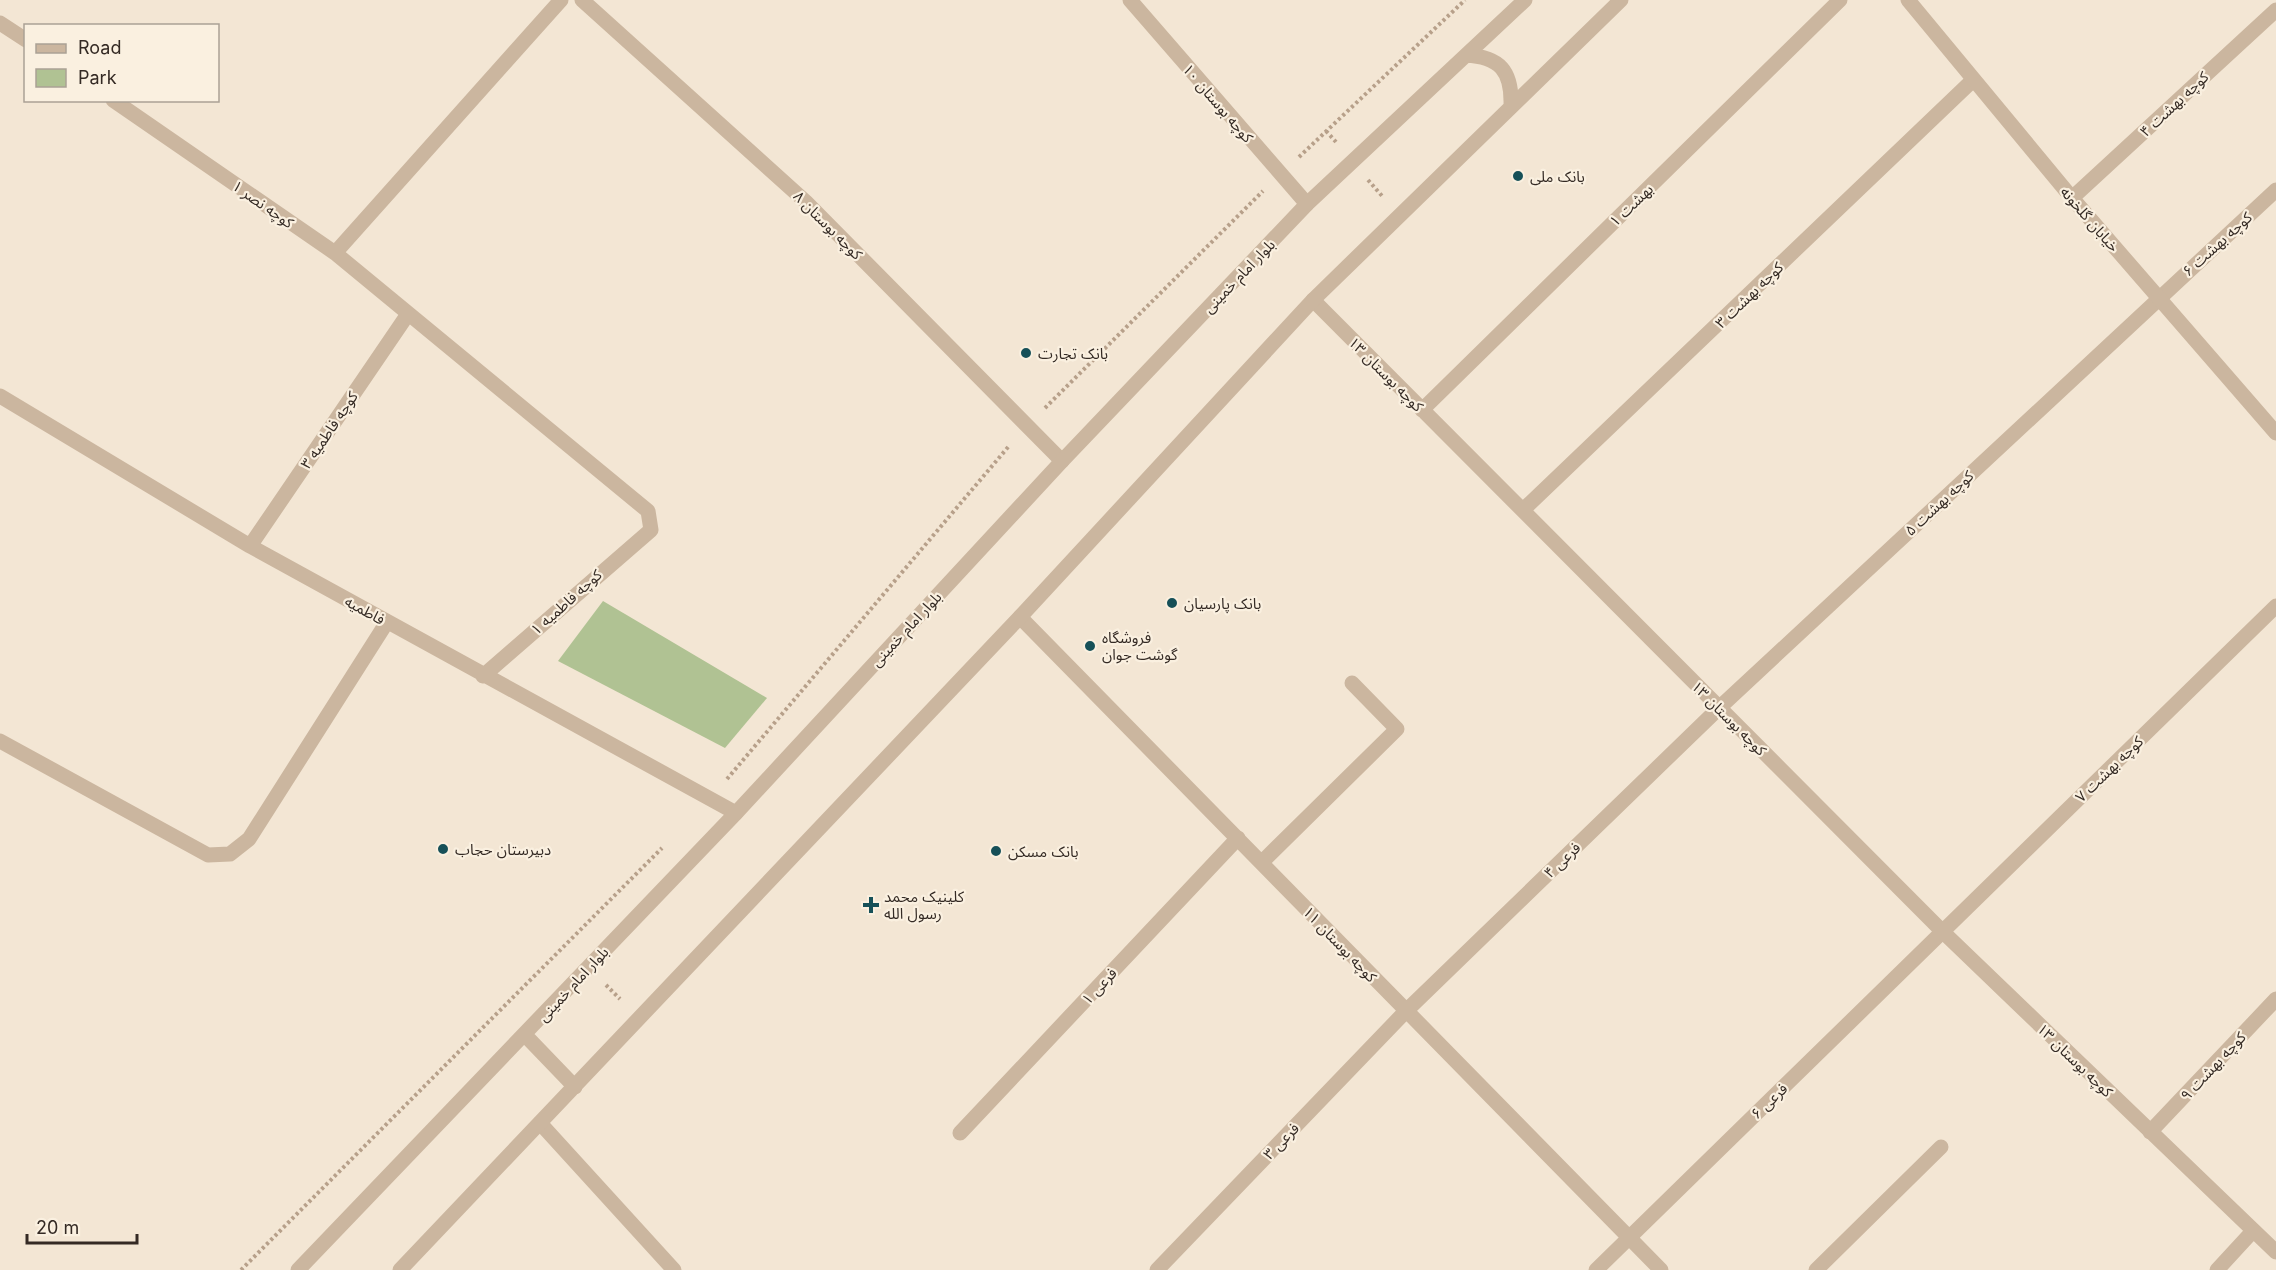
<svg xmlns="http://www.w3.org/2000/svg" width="2276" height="1270" font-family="Inter,'Noto Sans Arabic',sans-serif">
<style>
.green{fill:#b0c293}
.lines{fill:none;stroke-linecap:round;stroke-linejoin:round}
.path{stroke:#b7a08a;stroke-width:4;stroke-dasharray:3 3;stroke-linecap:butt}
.service{stroke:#cbb69f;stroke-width:15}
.minor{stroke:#cbb69f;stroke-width:15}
.tertiary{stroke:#cbb69f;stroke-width:15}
.poi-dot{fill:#165058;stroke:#faf0e0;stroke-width:2}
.labels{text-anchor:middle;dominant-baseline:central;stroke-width:4.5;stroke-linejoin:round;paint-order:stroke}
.street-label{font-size:15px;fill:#342a24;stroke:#faf0e0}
.poi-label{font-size:15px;fill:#342a24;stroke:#faf0e0;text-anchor:start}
</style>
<rect width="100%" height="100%" fill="#f3e6d4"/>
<path class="green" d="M603,601L767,698L725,748L558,661Z"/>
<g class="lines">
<path class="path" d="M1326,131L1336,142
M1299,157L1465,0
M1368,180L1383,197
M1045,408L1263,191
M727,779L1009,446
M606,985L620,999
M241,1270L662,848"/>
<path class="service" d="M540,1123L674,1270"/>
<path class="minor" d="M582,0L806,202L1062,461
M1130,0L1307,204
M0,23L26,40
M113,100L335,253L648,511L651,530L483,676
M2072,198L2276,10
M335,253L561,0
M1313,300L1942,931L2276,1252
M0,396L250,546L736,813
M1422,410L1840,0
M1524,509L1973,80
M250,546L408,314
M1020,617L1661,1270
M0,741L208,855L230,854L249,839L387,622
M1262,862L1397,729L1352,683
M2150,1132L2276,999
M960,1133L1238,838
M1157,1270L1405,1012L1719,708L2276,190
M1596,1270L2276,606
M1816,1270L1941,1147
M2217,1270L2252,1232"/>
<path class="tertiary" d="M1908,0L2072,198L2276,433
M1466,55C1500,57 1512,71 1511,105
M525,1035L575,1087
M298,1270L736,813L1062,461L1307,204L1525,0
M400,1270L1020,617L1313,300L1621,0"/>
</g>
<g class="poi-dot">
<circle cx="1518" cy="176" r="6"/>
<circle cx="1026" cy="353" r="6"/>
<circle cx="1172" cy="603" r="6"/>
<circle cx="1090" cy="646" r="6"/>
<circle cx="443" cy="849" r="6"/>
<circle cx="996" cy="851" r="6"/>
<path d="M868 896h6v6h6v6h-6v6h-6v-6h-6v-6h6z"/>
</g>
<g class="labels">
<g class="street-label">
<text transform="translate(1218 103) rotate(49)">کوچه بوستان ۱۰</text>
<text transform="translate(2174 104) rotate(-43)">کوچه بهشت ۴</text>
<text transform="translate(263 204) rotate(35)">کوچه نصر ۱</text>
<text transform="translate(1631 205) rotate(-44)">بهشت ۱</text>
<text transform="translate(2090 219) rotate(49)">خیابان گلخونه</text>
<text transform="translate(828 225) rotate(45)">کوچه بوستان ۸</text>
<text transform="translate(2217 244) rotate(-42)">کوچه بهشت ۶</text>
<text transform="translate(1239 276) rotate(-46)">بلوار امام خمینی</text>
<text transform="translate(1749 295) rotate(-44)">کوچه بهشت ۳</text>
<text transform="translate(1386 374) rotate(45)">کوچه بوستان ۱۳</text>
<text transform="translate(329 430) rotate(-56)">کوچه فاطمیه ۳</text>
<text transform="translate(1939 503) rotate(-43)">کوچه بهشت ۵</text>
<text transform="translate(566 602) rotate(-42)">کوچه فاطمیه ۱</text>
<text transform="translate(365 610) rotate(29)">فاطمیه</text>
<text transform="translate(906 629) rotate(-47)">بلوار امام خمینی</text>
<text transform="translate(1729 718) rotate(45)">کوچه بوستان ۱۳</text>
<text transform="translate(2109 769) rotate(-44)">کوچه بهشت ۷</text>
<text transform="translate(1562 860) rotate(-44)">فرعی ۴</text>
<text transform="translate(1340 944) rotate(46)">کوچه بوستان ۱۱</text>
<text transform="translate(573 984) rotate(-47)">بلوار امام خمینی</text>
<text transform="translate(1099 986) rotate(-47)">فرعی ۱</text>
<text transform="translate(2075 1060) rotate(44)">کوچه بوستان ۱۳</text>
<text transform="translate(2213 1066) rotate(-47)">کوچه بهشت ۹</text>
<text transform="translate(1769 1101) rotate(-44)">فرعی ۶</text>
<text transform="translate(1281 1141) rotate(-46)">فرعی ۳</text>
</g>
<g class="poi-label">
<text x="1530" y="176">بانک ملی</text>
<text x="1038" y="353">بانک تجارت</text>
<text x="1184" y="603">بانک پارسیان</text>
<text x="1102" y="637">فروشگاه<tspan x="1102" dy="17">گوشت جوان</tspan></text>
<text x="455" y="849">دبیرستان حجاب</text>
<text x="1008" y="851">بانک مسکن</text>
<text x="884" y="896">کلینیک محمد<tspan x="884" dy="17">رسول الله</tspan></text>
</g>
</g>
<rect x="24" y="24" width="195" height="78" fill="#faf0e0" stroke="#aba195" stroke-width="1.5"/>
<rect x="36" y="44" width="30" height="9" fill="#cbb69f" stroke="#aba195" stroke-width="1.5"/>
<text x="78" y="54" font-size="18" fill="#342a24">Road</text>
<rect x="36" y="69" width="30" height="18" fill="#b0c293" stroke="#aba195" stroke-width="1.5"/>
<text x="78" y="84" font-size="18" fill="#342a24">Park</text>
<path d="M27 1234v9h110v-9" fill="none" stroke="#342a24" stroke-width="3"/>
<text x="36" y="1234" font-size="18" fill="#342a24" stroke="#faf0e0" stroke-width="4.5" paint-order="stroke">20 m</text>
</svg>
